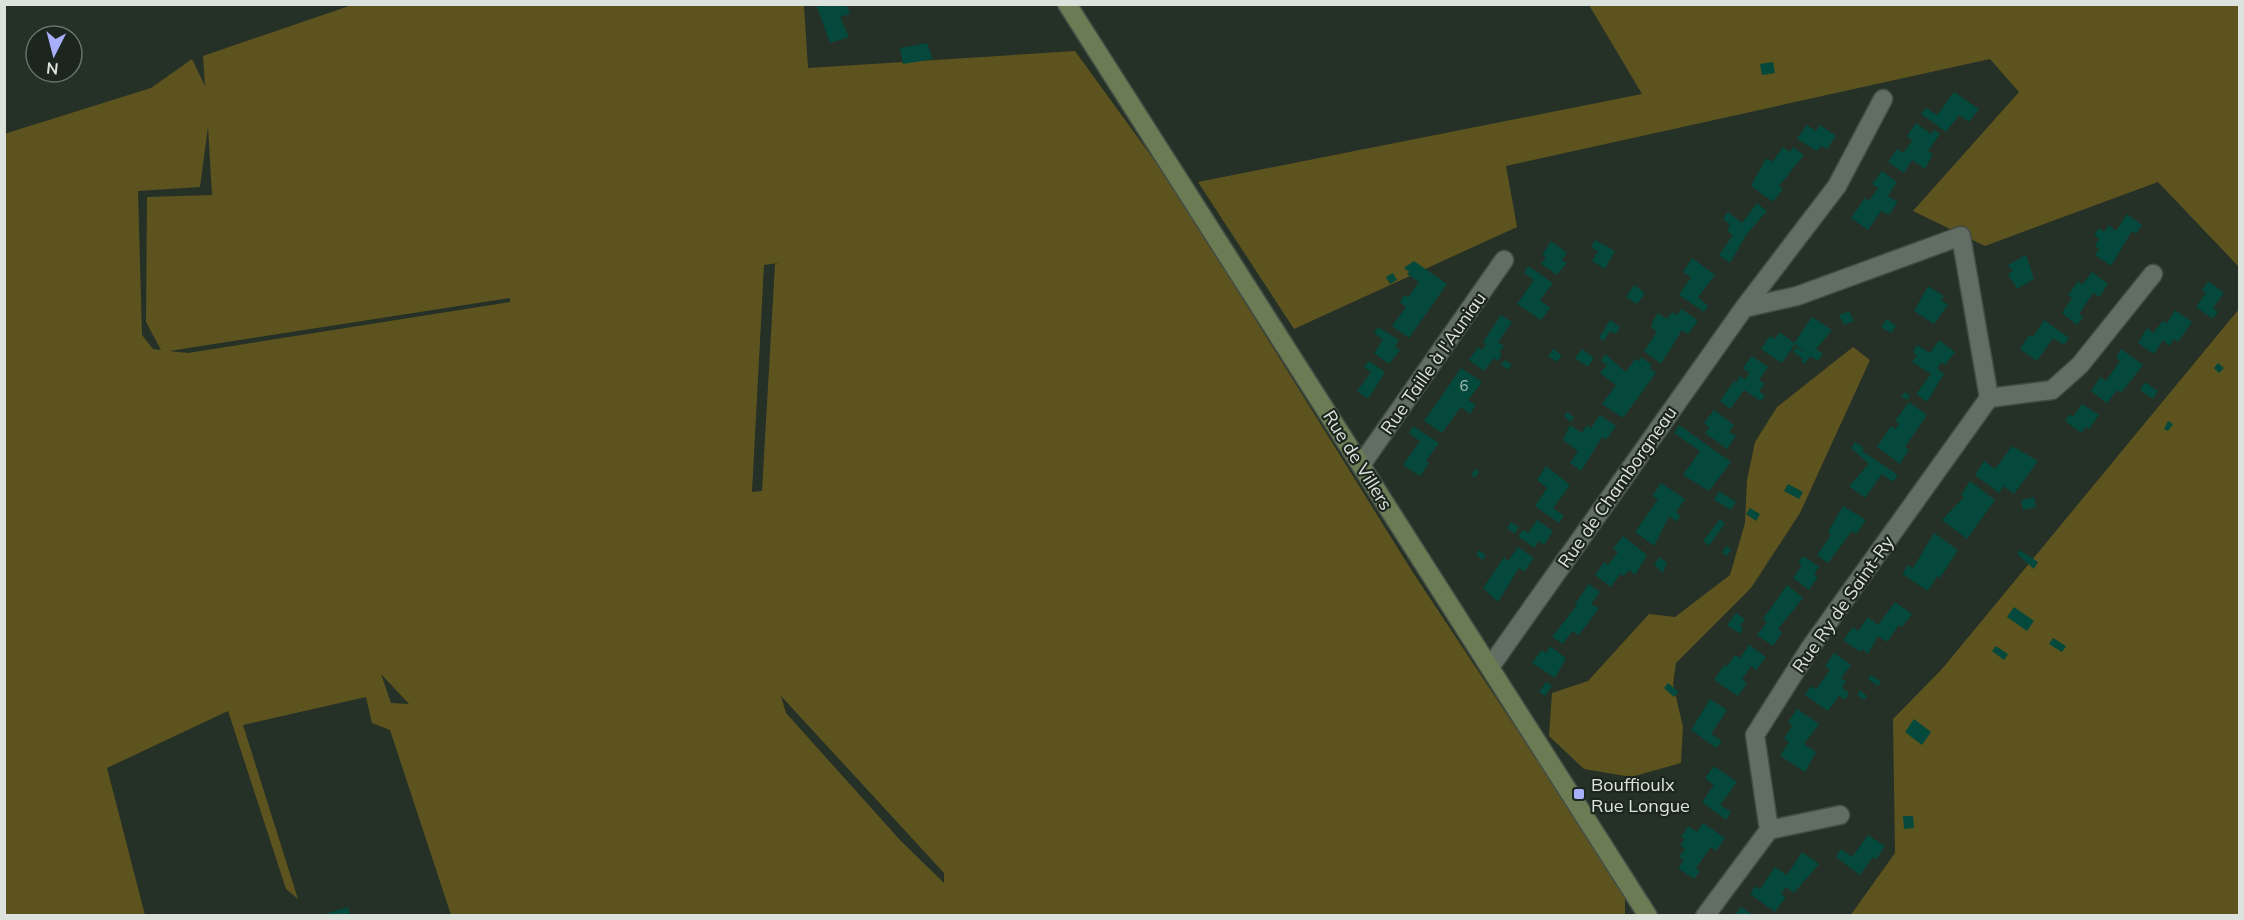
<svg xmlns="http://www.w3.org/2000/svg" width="2244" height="920" font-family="Mulish,sans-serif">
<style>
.green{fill:#5d531f;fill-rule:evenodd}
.building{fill:#04493c}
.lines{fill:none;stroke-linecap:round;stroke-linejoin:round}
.street-casing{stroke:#444d45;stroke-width:21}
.secondary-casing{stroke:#444d45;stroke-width:21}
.street{stroke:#626d63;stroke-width:18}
.secondary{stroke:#6b7c54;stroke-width:18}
.poi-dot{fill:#a8b0fc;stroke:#1c261e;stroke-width:2}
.labels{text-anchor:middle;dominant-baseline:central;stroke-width:4.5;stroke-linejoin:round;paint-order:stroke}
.number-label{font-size:15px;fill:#a6bcb5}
.street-label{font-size:18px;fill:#dce3dd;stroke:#1c261e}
.poi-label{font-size:18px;fill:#dce3dd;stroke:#1c261e;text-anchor:start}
</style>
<rect width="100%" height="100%" fill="#253027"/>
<path class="green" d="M352,5H804L808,68L1075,51L1168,179L1412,571L1625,893V915H451L390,730L372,723L366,697L243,725L298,899L286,889L228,711L107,768L145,915H5L4,134L151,88L192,59L205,86L203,56ZM208,127L212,195L147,197L146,322L161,350L153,349L142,335L138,191L200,187ZM779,263L775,264L762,491L752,492L764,265ZM510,298V302L188,353L169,351ZM381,674L409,704L391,703ZM781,696L944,873V883L900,840L786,713Z
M1589,5H2239V267L2158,182L1985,246L1913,211L2019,92L1990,59L1506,166L1517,227L1294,329L1198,182L1642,94Z
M2239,309V915L1850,916L1895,853L1893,719L1942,669Z
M1853,347L1870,360L1800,513L1751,588L1676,663L1673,684L1683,727L1681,763L1631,777L1584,769L1549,736L1552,693L1588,681L1649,614L1675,617L1730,575L1745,523L1747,480L1755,442L1777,407Z"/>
<path class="building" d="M816,4H846L850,14L840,17L849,37L830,43Z
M927,43L933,59L903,64L900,48Z
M1773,62L1775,73L1762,75L1760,64Z
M1954,92L1979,109L1969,122L1959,115L1946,132L1921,114L1926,108L1937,115Z
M1916,123L1931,134L1934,130L1940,134L1928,151L1933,154L1925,169L1912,160L1904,173L1888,162L1897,149L1903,153L1912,141L1907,136Z
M1807,125L1816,131L1820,125L1836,136L1827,149L1821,146L1817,151L1797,139Z
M1783,147L1790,152L1793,147L1804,155L1779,186L1783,189L1773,202L1751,186L1766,158L1772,162Z
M1882,171L1897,182L1888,196L1898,202L1889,215L1881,211L1868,230L1851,218L1865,198L1869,201L1878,188L1872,184Z
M1757,203L1767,211L1746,235L1730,263L1719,255L1733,235L1727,231L1730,225L1723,219L1728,212L1742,223Z
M2127,214L2142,225L2136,234L2132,231L2111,266L2095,255L2099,249L2095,246L2099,239L2094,235L2099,228L2104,232L2109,225L2116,231Z
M1595,240L1615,251L1605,269L1592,261L1598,251L1591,247Z
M1551,241L1567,253L1562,260L1567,263L1557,275L1541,264L1546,258L1542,255Z
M2026,255L2034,279L2017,289L2008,274L2013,271L2008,265Z
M1692,258L1715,275L1698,297L1708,306L1704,312L1679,295L1691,277L1683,272Z
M1414,261L1447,284L1409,338L1392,326L1406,307L1400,302L1404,295L1408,297L1419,282L1407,274L1409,272L1404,268Z
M1528,266L1553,283L1540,300L1550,308L1541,320L1517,304L1534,280L1524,273Z
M2092,272L2108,284L2099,297L2093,293L2079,314L2083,317L2077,325L2062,313L2072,298L2068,295L2078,281L2082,285Z
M1393,273L1397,280L1390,284L1386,277Z
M2208,281L2224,293L2213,308L2218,312L2213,319L2196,307L2206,293L2202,290Z
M1634,285L1645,293L1637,304L1626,297Z
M1928,286L1944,296L1941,300L1948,305L1934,324L1914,311Z
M1682,309L1698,321L1688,334L1682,330L1661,364L1644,351L1657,332L1651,327L1654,319L1658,313L1667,319L1672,312L1677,315Z
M2175,310L2192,322L2178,342L2174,339L2169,346L2163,340L2154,354L2138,343L2147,328L2153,333L2163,321L2167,323Z
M1849,311L1854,321L1844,325L1839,315Z
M1501,315L1512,322L1498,342L1504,346L1499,352L1502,354L1498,361L1494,358L1484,371L1469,360L1478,347L1482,350L1486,344L1483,342Z
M1812,317L1832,330L1816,349L1823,354L1818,361L1810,356L1805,364L1801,361L1803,359L1793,352L1796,347L1808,354L1795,344L1782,363L1761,349L1770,336L1775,339L1780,332L1794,343Z
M1887,319L1896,326L1891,333L1881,327Z
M1610,320L1620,327L1616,334L1610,331L1604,341L1599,338Z
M2044,320L2069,338L2064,345L2053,338L2037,361L2020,349L2029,335L2033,337Z
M1378,327L1399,340L1395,347L1400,350L1389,364L1374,353L1383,340L1374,333Z
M1939,340L1955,352L1945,365L1942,362L1937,368L1944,374L1927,402L1916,394L1931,374L1912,362L1917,355L1913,352L1917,345L1930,353Z
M1553,349L1562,355L1557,362L1548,356Z
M1582,349L1594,358L1588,367L1575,358Z
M2121,349L2143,365L2121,393L2117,390L2107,403L2091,391L2100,377L2106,381L2115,368L2120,361L2116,358Z
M1605,354L1626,372L1635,359L1639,361L1641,357L1652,365L1650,368L1656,373L1623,418L1602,404L1616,385L1600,373L1607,365L1601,361Z
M1752,356L1768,367L1759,380L1765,384L1759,391L1765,396L1761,401L1744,390L1730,409L1720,401L1734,381L1736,383L1740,376L1745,380L1749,373L1743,368Z
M1505,360L1512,365L1508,370L1501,364Z
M1369,361L1385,372L1368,399L1357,391L1371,372L1364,367Z
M2218,363L2224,368L2219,373L2214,368Z
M1461,368L1482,382L1468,400L1476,405L1470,414L1461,407L1442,433L1424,421Z
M2145,382L2158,391L2153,399L2140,390Z
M1905,392L1910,396L1907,400L1901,396Z
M1909,402L1927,415L1905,447L1909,450L1900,464L1877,447L1891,426L1895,429L1899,424L1895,421Z
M2082,404L2099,415L2089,429L2086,427L2081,433L2065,421L2070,414L2073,417Z
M1714,410L1734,425L1729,432L1736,436L1727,449L1705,433L1709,427L1704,423Z
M1567,412L1574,417L1571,422L1564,416Z
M1600,415L1616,426L1606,440L1602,437L1581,471L1570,463L1578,451L1563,440L1570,425L1582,433L1587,425L1591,428Z
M2168,421L2173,424L2168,431L2164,429Z
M1679,425L1731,462L1709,491L1683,475L1700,451L1674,433Z
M1413,426L1439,443L1426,461L1429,463L1420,476L1403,465L1420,441L1409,433Z
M1855,442L1864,448L1862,451L1898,475L1893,482L1882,474L1865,498L1849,486L1869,464L1851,448Z
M2012,446L2038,461L2014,494L2004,486L1999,493L1975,475L1984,461L1995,469Z
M1546,466L1570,485L1553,508L1564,516L1559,523L1535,506L1547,488L1537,480Z
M1475,469L1479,472L1475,478L1471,475Z
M1970,481L1995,500L1967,539L1942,520L1964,497L1961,495Z
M1661,483L1685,499L1676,512L1680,516L1677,522L1669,516L1654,546L1635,532L1658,499L1652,496Z
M1788,484L1803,492L1799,499L1784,491Z
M1719,491L1736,502L1731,510L1714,500Z
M2034,497L2036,507L2023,510L2021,500Z
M1843,506L1866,520L1856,534L1852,531L1828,563L1817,555L1831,535L1828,532Z
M1750,508L1760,514L1756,521L1746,514Z
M1720,519L1725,523L1709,546L1703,541Z
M1537,520L1553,531L1544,545L1539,541L1534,548L1518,536L1523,530L1528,533Z
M1511,522L1519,527L1515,534L1507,528Z
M1934,533L1958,550L1940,578L1937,576L1928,591L1902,574L1908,565L1913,568Z
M1623,536L1647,555L1635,575L1629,570L1624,576L1620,574L1611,587L1595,575L1604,562L1608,565L1618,552L1613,549Z
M1726,546L1731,549L1727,556L1722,553Z
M1518,547L1534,558L1524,572L1519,568L1498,602L1483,588L1504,557L1508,561Z
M1479,550L1486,555L1483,560L1476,555Z
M2020,550L2038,562L2034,569L2017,554Z
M1803,556L1819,567L1814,574L1818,577L1809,590L1793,578L1802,565L1798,562Z
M1660,557L1667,563L1663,573L1654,565Z
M1589,584L1600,592L1591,604L1599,608L1579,635L1572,631L1563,644L1552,637L1577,605L1575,604Z
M1787,585L1803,598L1778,629L1782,633L1773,646L1757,635L1767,622L1763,619Z
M1895,602L1912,614L1902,627L1899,625L1887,642L1878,636L1868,654L1862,649L1860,652L1843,640L1853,627L1858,631L1868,617L1878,625Z
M2014,607L2034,621L2027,631L2007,617Z
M1736,613L1745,619L1740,626L1743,629L1740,634L1727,625Z
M2053,638L2066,646L2062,652L2049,644Z
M1749,645L1766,657L1756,670L1751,666L1742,679L1747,683L1738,696L1714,680L1724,665L1727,666L1735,655L1740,658Z
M1550,646L1566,658L1555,678L1532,663L1542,650L1546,653Z
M1996,646L2008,654L2004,660L1992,651Z
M1834,653L1851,665L1841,678L1846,681L1842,688L1849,693L1845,700L1839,696L1828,711L1805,695L1811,686L1816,689L1830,670L1825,666Z
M1871,675L1881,682L1878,686L1868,679Z
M1546,682L1552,686L1545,696L1539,692Z
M1668,683L1679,692L1674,697L1664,688Z
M1860,690L1867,696L1864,700L1857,695Z
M1710,699L1727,710L1711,734L1722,741L1716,748L1691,730Z
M1797,709L1819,724L1804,744L1816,752L1805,772L1780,756L1789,742L1784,739L1792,726L1788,722Z
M1914,719L1931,732L1922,745L1905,732Z
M1714,766L1737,782L1720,805L1731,812L1726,820L1702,802L1714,785L1705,778Z
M1903,816H1913L1914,828L1904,829Z
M1703,823L1725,838L1716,851L1711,847L1696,868L1700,871L1694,879L1678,868L1684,860L1679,857L1685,849L1680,845L1685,839L1681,837L1688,826L1697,832Z
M1868,835L1885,846L1876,860L1873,857L1860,875L1836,857L1841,849L1852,857Z
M1802,852L1819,864L1794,893L1786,887L1781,894L1786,897L1775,912L1750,894L1755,886L1760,889L1775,867L1787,875Z
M348,907L350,915H322Z
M1741,907L1753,915H1735Z"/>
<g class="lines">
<g class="street-casing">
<path id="street" d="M1744,308L1837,186L1883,99
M1361,465L1504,260
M1490,667L1744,308L1797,296L1961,236L1989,398
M1769,830L1755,735L1810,648L1989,398L2052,390L2080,365L2153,274
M1705,916L1769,830L1840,815"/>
</g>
<g class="secondary-casing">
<path id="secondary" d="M1067,4L1648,916"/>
</g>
<use href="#street" class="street"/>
<use href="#secondary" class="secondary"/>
</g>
<rect class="poi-dot" x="1573" y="788" width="12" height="12" rx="3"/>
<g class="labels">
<g class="number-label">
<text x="1464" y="385">6</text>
</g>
<g class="street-label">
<text transform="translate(1433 363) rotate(-55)">Rue Taille à l'Auniau</text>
<text transform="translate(1358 460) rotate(58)">Rue de Villers</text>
<text transform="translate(1617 487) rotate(-55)">Rue de Chamborgneau</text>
<text transform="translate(1843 604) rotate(-55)">Rue Ry de Saint-Ry</text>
</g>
<g class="poi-label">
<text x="1591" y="784">Bouffioulx<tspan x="1591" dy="21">Rue Longue</tspan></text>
</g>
</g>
<rect width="2244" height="920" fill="none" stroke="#dce3dd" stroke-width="12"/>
<g transform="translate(54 54) rotate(186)"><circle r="28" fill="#1c261e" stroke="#69726a" stroke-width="1.5"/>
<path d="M0-4.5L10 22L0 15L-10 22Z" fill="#a8b0fc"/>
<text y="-9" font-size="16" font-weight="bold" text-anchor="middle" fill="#dce3dd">N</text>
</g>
</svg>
